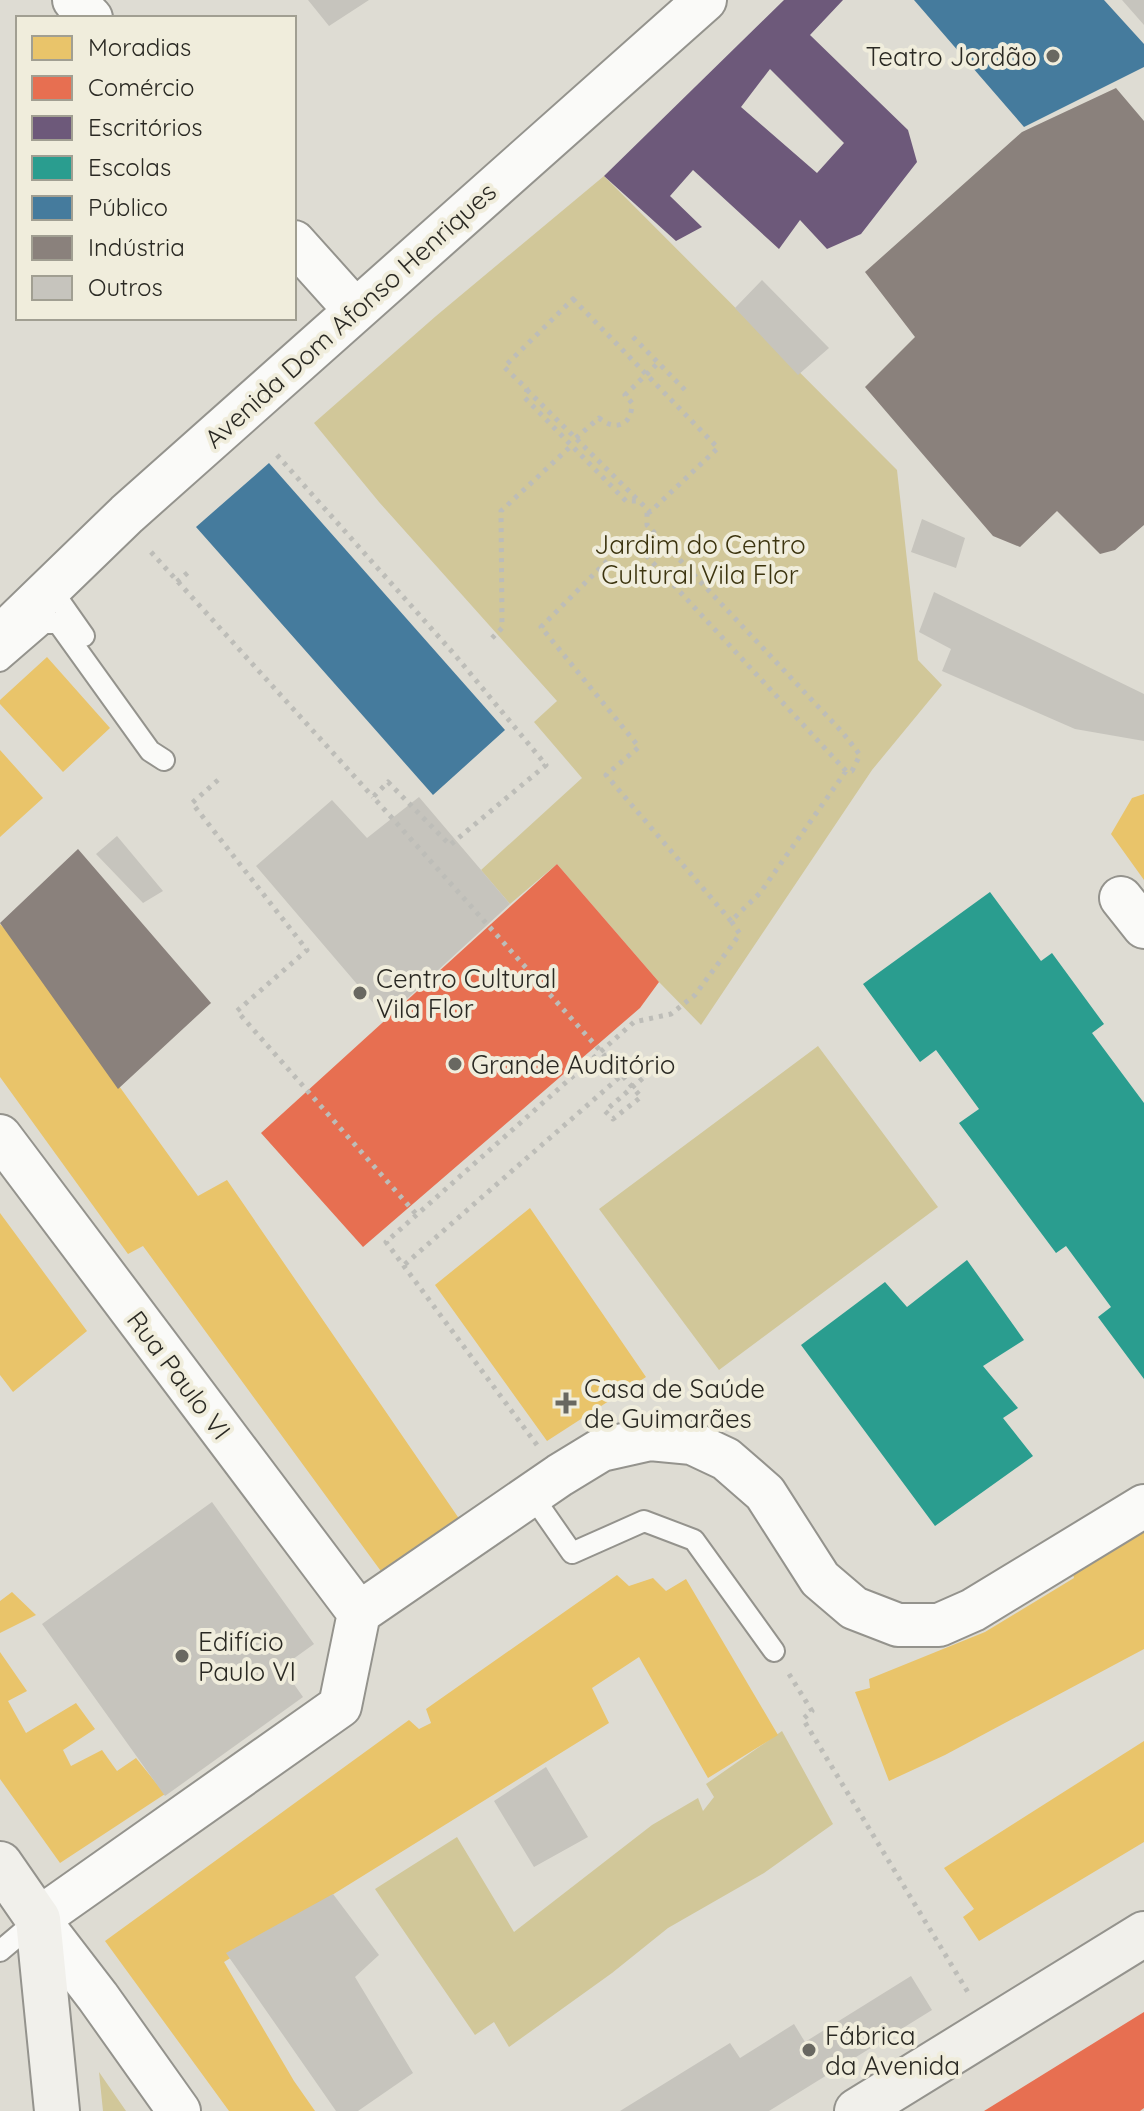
<svg xmlns="http://www.w3.org/2000/svg" width="1144" height="2111" font-family="Quicksand,sans-serif">
<style>
.green{fill:#d1c799}
.homes{fill:#e9c46a}
.shops{fill:#e76f51}
.offices{fill:#6d597a;fill-rule:evenodd}
.schools{fill:#2a9d8f}
.public{fill:#457b9d}
.industry{fill:#8a817c}
.building{fill:#c6c4bd}
.lines{fill:none;stroke-linecap:round;stroke-linejoin:round}
.lane-casing{stroke:#94938d;stroke-width:24}
.street-casing{stroke:#94938d;stroke-width:46}
.secondary-casing{stroke:#94938d;stroke-width:48}
.path{stroke:#bdbdb8;stroke-width:5;stroke-dasharray:4 6;stroke-linecap:butt}
.lane{stroke:#fafaf8;stroke-width:20}
.street{stroke:#fafaf8;stroke-width:42}
.secondary{stroke:#f1f0eb;stroke-width:44}
.poi-dot{fill:#696861;stroke:#f0eddc;stroke-width:3}
.labels{text-anchor:middle;dominant-baseline:central;stroke-width:8;stroke-linejoin:round;paint-order:stroke}
.poi-label{font-size:26px;fill:#2a2923;stroke:#f0eddc;text-anchor:start}
.street-label{font-size:26px;fill:#2a2923;stroke:#f0eddc}
.park-label{font-size:26px;fill:#3c340f;stroke:#f0eddc}
</style>
<rect width="100%" height="100%" fill="#dedcd3"/>
<path class="green" d="M604,176L897,470L918,660L942,685L872,770L701,1025L659,982L557,864L510,904L481,870L582,778L534,722L557,701L379,502L314,423L436,316Z
M818,1046L938,1207L719,1370L599,1209Z
M782,1731L833,1824L764,1873L668,1928L612,1973L509,2047L494,2022L475,2035L375,1889L457,1837L514,1932L652,1825L698,1798L703,1811L714,1797L706,1784Z
M99,2072L126,2111H103Z"/>
<path class="homes" d="M47,657L110,728L63,772L0,704V700Z
M0,750L43,798L0,837Z
M1144,794V880L1111,834L1132,798Z
M0,924L10,934L198,1196L227,1180L460,1520L383,1574L143,1246L128,1254L0,1077Z
M530,1208L646,1377L547,1441L435,1285Z
M0,1213L87,1331L13,1392L0,1375Z
M1144,1517V1649L945,1755L889,1781L855,1692L870,1688L869,1679L985,1632L1074,1578L1071,1566Z
M617,1575L629,1586L653,1578L666,1591L686,1579L778,1735L708,1778L639,1657L592,1688L609,1723L224,1962L294,2081L315,2111H229L105,1941L409,1720L419,1729L431,1723L426,1709Z
M12,1592L36,1615L0,1633V1601Z
M0,1652L27,1691L8,1701L26,1733L76,1703L95,1729L63,1750L71,1766L102,1750L117,1771L136,1758L165,1794L60,1863L0,1779Z
M1144,1741V1842L979,1941L963,1917L974,1909L944,1868Z"/>
<path class="shops" d="M557,864L659,982L640,1008L363,1247L261,1133Z
M1144,2012V2108L1140,2111H984Z"/>
<path class="offices" d="M784,0H843L810,35L908,130L917,162L861,234L827,249L800,220L779,249L693,170L670,196L702,227L676,241L604,176ZM770,69L844,143L817,173L741,107Z"/>
<path class="schools" d="M990,892L1041,961L1052,953L1104,1024L1092,1033L1144,1103V1379L1098,1317L1111,1307L1066,1246L1056,1253L959,1123L979,1109L936,1050L920,1062L863,984Z
M967,1260L1024,1340L983,1366L1018,1408L1003,1418L1033,1456L935,1526L801,1345L885,1282L907,1307Z"/>
<path class="public" d="M914,0H1104L1144,44V67L1024,127Z
M269,463L505,730L433,795L196,527Z"/>
<path class="industry" d="M1116,88L1144,121V525L1115,550L1100,554L1057,511L1020,547L993,536L865,387L915,337L865,272L1022,132Z
M78,849L211,1003L118,1089L0,923Z"/>
<path class="building" d="M308,0H369L329,26Z
M1122,0H1144V25Z
M762,280L829,348L798,375L735,308Z
M922,519L965,538L956,568L911,552Z
M934,592L1144,694V741L1075,729L942,671L951,649L919,632Z
M419,797L510,904L386,1018L256,866L332,800L367,838Z
M117,836L163,891L143,903L96,854Z
M212,1502L314,1644L282,1667L303,1697L165,1796L42,1624Z
M546,1767L588,1837L534,1867L494,1801Z
M333,1894L379,1955L355,1977L413,2073L358,2111H336L226,1953Z
M911,1976L932,2010L769,2111H620L730,2043L740,2058L794,2024L805,2042Z"/>
<g class="lines">
<g class="lane-casing">
<path id="lane" d="M51,589L84,636
M0,661L44,623H58L150,751L164,760
M531,1494L572,1553L644,1521L694,1540L774,1651
M0,1951L38,1919"/>
</g>
<g class="street-casing">
<path id="street" d="M74,0L91,18
M294,242L355,310
M0,637L127,514L705,0
M1121,898L1144,927
M0,1136L359,1613
M179,2111L98,1997L38,1919L340,1706L359,1613L560,1475L601,1450L650,1439L692,1443L726,1459L765,1493L820,1579L854,1608L898,1625H939L973,1610L1144,1506"/>
</g>
<g class="secondary-casing">
<path id="secondary" d="M0,1864L38,1919L57,2111
M857,2111L1144,1934"/>
</g>
<path class="path" d="M573,299L718,448L650,512L639,501H626L525,398L527,389L504,367Z
M633,337L685,390
M527,390L639,501
M576,438L599,418C616,432 632,425 632,403L625,395L658,363
M277,455L455,655L546,765L450,845L388,782L373,797L392,818L622,1075L641,1097L613,1119L605,1111L643,1078L633,1065L622,1075L403,1266
M151,552L373,797
M177,582L192,569
M492,638L502,628L501,511L571,446
M218,780L192,803L307,950L237,1011L417,1215
M731,921L606,775L639,747L541,627L630,538L846,771
M537,1445L386,1242L634,1022L671,1014L695,995L740,934L731,921L760,893L846,771H852L860,755L843,733L647,525V509
M789,1674L812,1711L803,1719L969,1994"/>
<use href="#lane" class="lane"/>
<use href="#street" class="street"/>
<use href="#secondary" class="secondary"/>
</g>
<g class="poi-dot">
<circle cx="1053" cy="56" r="8"/>
<circle cx="360" cy="993" r="8"/>
<circle cx="455" cy="1064" r="8"/>
<path d="M562 1391h8v8h8v8h-8v8h-8v-8h-8v-8h8z"/>
<circle cx="182" cy="1656" r="8"/>
<circle cx="809" cy="2050" r="8"/>
</g>
<g class="labels">
<g class="poi-label">
<text x="1037" y="56" text-anchor="end">Teatro Jordão</text>
<text x="376" y="978">Centro Cultural<tspan x="376" dy="30">Vila Flor</tspan></text>
<text x="471" y="1064">Grande Auditório</text>
<text x="584" y="1388">Casa de Saúde<tspan x="584" dy="30">de Guimarães</tspan></text>
<text x="198" y="1641">Edifício<tspan x="198" dy="30">Paulo VI</tspan></text>
<text x="825" y="2035">Fábrica<tspan x="825" dy="30">da Avenida</tspan></text>
</g>
<g class="street-label">
<text transform="translate(350 315) rotate(-42)">Avenida Dom Afonso Henriques</text>
<text transform="translate(179 1375) rotate(53)">Rua Paulo VI</text>
</g>
<g class="park-label">
<text x="700" y="544">Jardim do Centro<tspan x="700" dy="30">Cultural Vila Flor</tspan></text>
</g>
</g>
<rect x="16" y="16" width="280" height="304" fill="#f0eddc" stroke="#a19f92" stroke-width="2"/>
<rect x="32" y="36" width="40" height="24" fill="#e9c46a" stroke="#a19f92" stroke-width="2"/>
<text x="88" y="56" font-size="24" fill="#2a2923">Moradias</text>
<rect x="32" y="76" width="40" height="24" fill="#e76f51" stroke="#a19f92" stroke-width="2"/>
<text x="88" y="96" font-size="24" fill="#2a2923">Comércio</text>
<rect x="32" y="116" width="40" height="24" fill="#6d597a" stroke="#a19f92" stroke-width="2"/>
<text x="88" y="136" font-size="24" fill="#2a2923">Escritórios</text>
<rect x="32" y="156" width="40" height="24" fill="#2a9d8f" stroke="#a19f92" stroke-width="2"/>
<text x="88" y="176" font-size="24" fill="#2a2923">Escolas</text>
<rect x="32" y="196" width="40" height="24" fill="#457b9d" stroke="#a19f92" stroke-width="2"/>
<text x="88" y="216" font-size="24" fill="#2a2923">Público</text>
<rect x="32" y="236" width="40" height="24" fill="#8a817c" stroke="#a19f92" stroke-width="2"/>
<text x="88" y="256" font-size="24" fill="#2a2923">Indústria</text>
<rect x="32" y="276" width="40" height="24" fill="#c6c4bd" stroke="#a19f92" stroke-width="2"/>
<text x="88" y="296" font-size="24" fill="#2a2923">Outros</text>
</svg>
